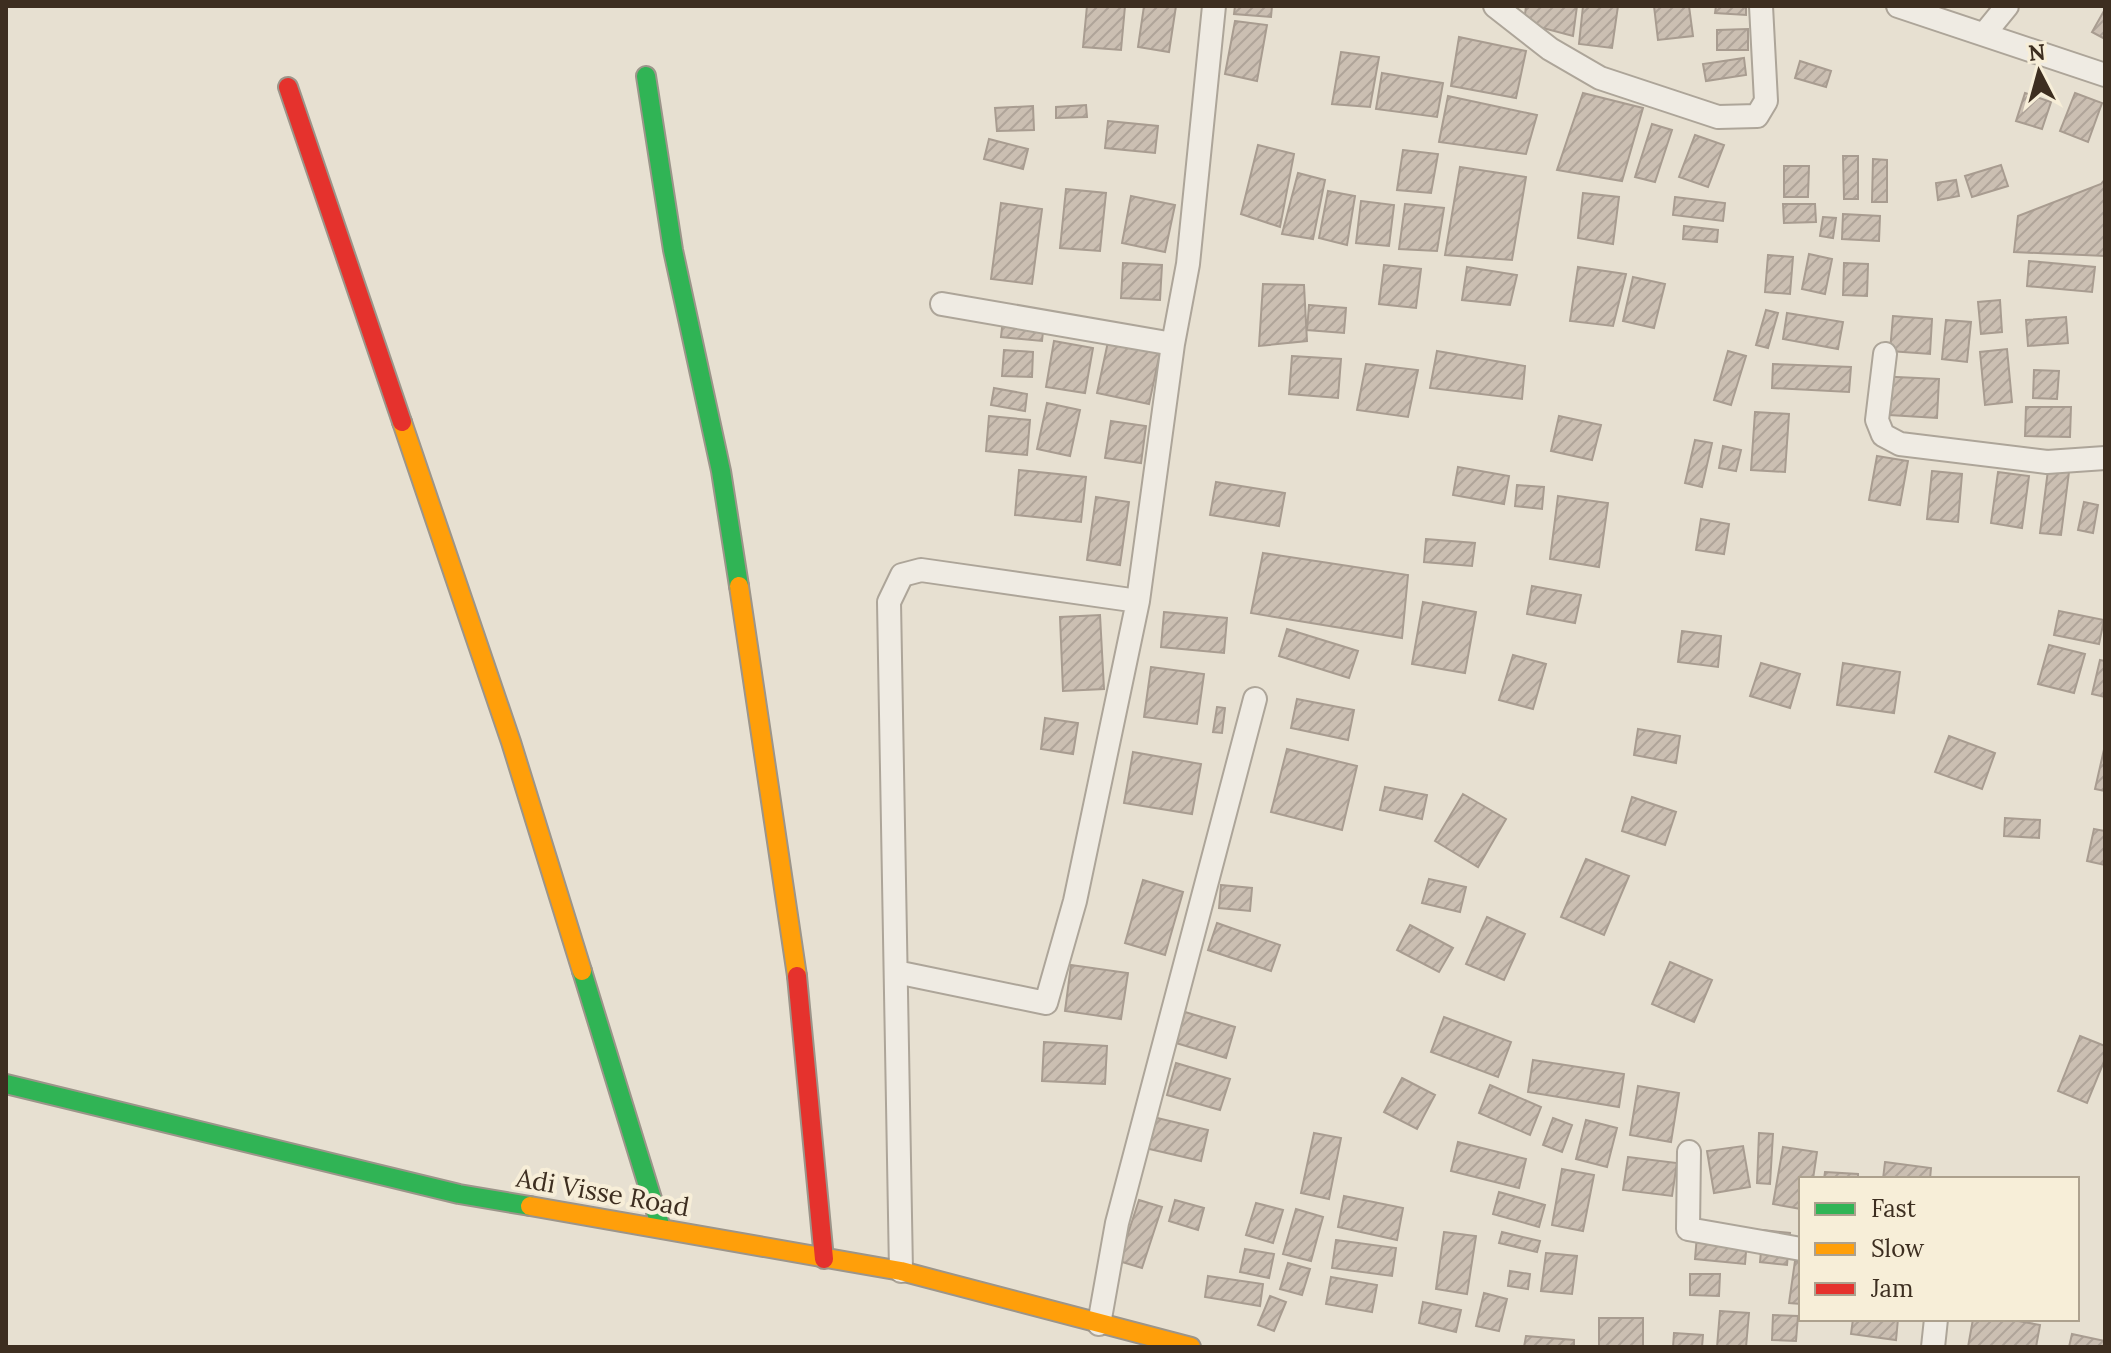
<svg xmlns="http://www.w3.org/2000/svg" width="2111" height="1353" font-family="Lora,serif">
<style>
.building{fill:url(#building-hatch);stroke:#a89c90;stroke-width:2}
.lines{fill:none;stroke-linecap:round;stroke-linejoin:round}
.street-casing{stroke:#ada599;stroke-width:26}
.fast-casing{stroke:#9c958a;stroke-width:22}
.slow-casing{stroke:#9c958a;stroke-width:22}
.jam-casing{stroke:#9c958a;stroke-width:22}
.street{stroke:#efebe3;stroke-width:22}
.fast{stroke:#30b455;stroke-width:18}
.slow{stroke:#ff9f0a;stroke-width:18}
.jam{stroke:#e5322d;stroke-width:18}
.labels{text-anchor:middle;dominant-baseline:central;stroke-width:8;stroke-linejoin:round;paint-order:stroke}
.street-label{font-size:26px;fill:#3d2e20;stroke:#f7eed8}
</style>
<defs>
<pattern id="building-hatch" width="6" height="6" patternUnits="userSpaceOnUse" patternTransform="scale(2)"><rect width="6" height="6" fill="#cbbfb2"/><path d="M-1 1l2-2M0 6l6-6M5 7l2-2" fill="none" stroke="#afa499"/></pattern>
</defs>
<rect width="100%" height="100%" fill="#e7e0d1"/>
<path class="building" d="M1087,6H1125L1121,50L1083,47Z
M1144,6H1176L1169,52L1138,47Z
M1235,6H1272L1271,17L1234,14Z
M1526,6H1577L1573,36L1524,23Z
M1583,6H1618L1612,48L1579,44Z
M1654,6H1689L1693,36L1658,40Z
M1716,6H1746V15L1715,13Z
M2105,9V39L2092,32Z
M1235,21L1267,25L1257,81L1225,74Z
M1748,29V50H1717V30Z
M1459,37L1526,51L1516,98L1451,86Z
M1341,52L1379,57L1370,107L1332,104Z
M1744,58L1746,75L1706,81L1703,64Z
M1800,61L1831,71L1826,87L1795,78Z
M1382,73L1443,83L1437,117L1376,109Z
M1583,93L1643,108L1622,181L1557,170Z
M2025,93L2051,102L2042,129L2016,121Z
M2075,93L2102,103L2088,142L2060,131Z
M1448,96L1537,115L1526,154L1439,142Z
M1086,105L1087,117L1056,118V107Z
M1033,106L1034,130L997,131L995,108Z
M1108,121L1158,126L1155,153L1105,148Z
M1652,124L1672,130L1655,182L1635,177Z
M1695,135L1724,145L1708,187L1679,177Z
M989,139L1028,149L1023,169L984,159Z
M1258,145L1294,154L1280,227L1241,214Z
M1403,150L1438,154L1431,193L1397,190Z
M1843,156H1858V199H1844Z
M1873,159L1887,160V202H1872Z
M2001,165L2008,186L1972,197L1965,176Z
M1784,166H1809L1808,197H1784Z
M1460,167L1526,177L1512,260L1445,255Z
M1298,173L1325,180L1313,239L1282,234Z
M2105,179V256L2014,252L2018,216L2101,184Z
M1956,180L1959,196L1938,200L1936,183Z
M1066,189L1106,193L1100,251L1060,248Z
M1328,191L1355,196L1347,245L1319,238Z
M1583,193L1619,197L1613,244L1578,238Z
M1131,196L1175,205L1165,252L1122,243Z
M1675,197L1725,203L1723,221L1673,215Z
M1361,201L1394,205L1389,246L1356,243Z
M1001,203L1042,209L1032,284L991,279Z
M1405,204L1444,208L1437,251L1399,249Z
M1783,204H1815L1816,222L1784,223Z
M1843,214L1880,216L1879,241L1842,239Z
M1823,217L1836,218L1833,238L1820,236Z
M1684,226L1718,230L1717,242L1683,239Z
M1809,254L1832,259L1825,294L1802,289Z
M1768,255L1793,257L1790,294L1765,292Z
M2029,261L2095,267L2092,292L2027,286Z
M1123,263L1162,265L1160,300L1121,298Z
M1844,263L1868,264L1867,296L1843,295Z
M1384,265L1421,269L1416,308L1379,304Z
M1467,267L1517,275L1510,305L1462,300Z
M1578,267L1626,274L1613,326L1570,321Z
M1633,277L1665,284L1654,328L1623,321Z
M1263,284L1304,285L1307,341L1259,346Z
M2000,300L2002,332L1981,334L1978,302Z
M1309,305L1346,308L1344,333L1307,330Z
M1766,310L1778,313L1768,348L1756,345Z
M1787,313L1843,322L1838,349L1783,339Z
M1893,316L1932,319L1930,354L1890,351Z
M2066,317L2068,343L2028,346L2026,320Z
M1003,319L1044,323L1042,341L1001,337Z
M1946,320L1971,322L1967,362L1942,359Z
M1109,337L1161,348L1149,404L1097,393Z
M1054,341L1093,348L1085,393L1046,387Z
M2007,349L2012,402L1985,405L1980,352Z
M1004,350L1033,352L1032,377L1002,376Z
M1437,351L1525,366L1522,399L1430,388Z
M1728,351L1746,356L1731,405L1714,400Z
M1292,356L1341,359L1338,398L1289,394Z
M1366,364L1418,370L1408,417L1357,410Z
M1773,364L1851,367L1849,392L1772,388Z
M2034,370L2059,371L2057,399L2033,398Z
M1875,376L1939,379L1937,418L1873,414Z
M994,388L1027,394L1025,411L991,405Z
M1047,403L1080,410L1070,456L1037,449Z
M2026,407H2071L2070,437L2025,436Z
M1755,412L1789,414L1785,472L1751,470Z
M989,416L1030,420L1027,455L986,451Z
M1559,416L1601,425L1592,460L1551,451Z
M1111,421L1146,426L1141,463L1105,458Z
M1695,440L1712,443L1702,487L1685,483Z
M1723,446L1741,450L1736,471L1719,468Z
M1877,456L1908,461L1900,505L1869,500Z
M1458,467L1509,476L1504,504L1453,495Z
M1019,470L1086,477L1081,522L1015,515Z
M2048,470L2069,472L2061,535L2040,533Z
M1932,471L1962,474L1958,522L1927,519Z
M1998,472L2029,476L2022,528L1991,523Z
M1216,482L1285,493L1279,526L1210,515Z
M1517,485L1544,487L1542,509L1515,506Z
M1558,496L1608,503L1599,567L1550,559Z
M1096,497L1129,502L1120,565L1087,560Z
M2084,502L2098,505L2093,533L2078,530Z
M1701,519L1729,524L1724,554L1696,550Z
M1426,539L1475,543L1472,566L1424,562Z
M1263,553L1408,575L1402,638L1251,613Z
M1532,586L1581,595L1575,623L1527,614Z
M1423,602L1476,612L1465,673L1412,664Z
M2059,611L2104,620L2099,644L2054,635Z
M1164,612L1227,618L1224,653L1161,647Z
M1100,615L1104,689L1063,691L1060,617Z
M1287,629L1358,651L1349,678L1279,656Z
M1682,631L1721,636L1718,667L1678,662Z
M2049,645L2085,654L2074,693L2038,684Z
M1513,655L1546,664L1533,709L1499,700Z
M2100,660L2105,661V697L2092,694Z
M1761,663L1800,674L1790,708L1750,696Z
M1843,663L1900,672L1894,713L1837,705Z
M1151,667L1204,674L1197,724L1144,717Z
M1297,699L1354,710L1348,740L1291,728Z
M1217,707L1225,708L1222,733L1213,732Z
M1045,718L1078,723L1073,754L1041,749Z
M1638,729L1680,736L1676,763L1634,755Z
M1949,736L1995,753L1982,789L1935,772Z
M2105,745V791L2095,789Z
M1287,749L1357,766L1342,830L1271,812Z
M1133,752L1201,764L1192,814L1124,803Z
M1385,787L1427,795L1422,819L1380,810Z
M1463,794L1506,819L1478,867L1435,841Z
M1632,797L1676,812L1665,845L1622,831Z
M2005,818L2040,820L2039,838L2004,836Z
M2094,829L2105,831V865L2087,861Z
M1586,859L1629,876L1604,935L1561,917Z
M1429,879L1466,887L1460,912L1422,903Z
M1143,880L1183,892L1165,955L1125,943Z
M1221,885L1252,888L1250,911L1219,908Z
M1487,917L1525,934L1504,980L1466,964Z
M1217,923L1280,945L1271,971L1208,950Z
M1410,925L1453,948L1439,972L1397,950Z
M1670,962L1712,980L1694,1022L1652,1004Z
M1071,965L1128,973L1121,1019L1065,1011Z
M1185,1012L1235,1027L1226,1058L1176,1043Z
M1444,1017L1511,1042L1498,1077L1431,1052Z
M2080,1036L2105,1046V1059L2087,1103L2058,1091Z
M1044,1042L1107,1046L1105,1084L1042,1081Z
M1533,1060L1624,1074L1619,1107L1528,1092Z
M1176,1063L1230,1079L1220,1110L1167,1095Z
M1402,1078L1435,1095L1417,1129L1384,1112Z
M1490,1085L1541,1107L1530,1135L1479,1113Z
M1638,1086L1679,1093L1671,1142L1630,1135Z
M1153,1117L1208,1130L1201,1161L1145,1148Z
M1553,1118L1572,1125L1562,1152L1543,1145Z
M1586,1120L1617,1128L1607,1167L1576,1159Z
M1314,1133L1341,1138L1329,1199L1301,1193Z
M1759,1133L1773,1134L1770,1184L1757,1183Z
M1458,1142L1526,1159L1519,1188L1451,1171Z
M1743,1146L1750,1187L1714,1193L1707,1151Z
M1783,1147L1817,1152L1813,1179H1801V1209L1773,1204Z
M1628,1157L1677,1163L1672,1196L1623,1190Z
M1885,1162L1931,1168L1930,1179H1883Z
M1562,1169L1594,1175L1583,1231L1552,1225Z
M1825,1172L1858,1174V1179H1824Z
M1499,1192L1545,1205L1539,1227L1493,1214Z
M1344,1196L1403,1208L1397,1240L1338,1227Z
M1139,1200L1162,1207L1142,1268L1119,1261Z
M1175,1200L1204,1208L1198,1230L1169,1221Z
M1256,1203L1283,1210L1273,1243L1246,1235Z
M1296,1209L1323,1217L1311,1261L1283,1254Z
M1763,1230L1790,1233L1787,1265L1760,1262Z
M1444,1232L1476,1236L1467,1294L1436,1289Z
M1502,1232L1540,1241L1537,1252L1499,1243Z
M1697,1235L1747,1240L1745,1264L1695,1259Z
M1336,1240L1396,1248L1392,1276L1332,1268Z
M1245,1249L1274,1254L1269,1278L1240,1272Z
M1546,1253L1577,1256L1572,1294L1541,1291Z
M1795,1261L1801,1262V1304L1789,1303Z
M1288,1263L1310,1269L1302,1295L1280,1289Z
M1510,1271L1530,1274L1528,1289L1508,1286Z
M1690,1274H1720L1719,1296L1690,1295Z
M1208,1276L1263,1284L1260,1306L1205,1297Z
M1331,1277L1377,1285L1372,1312L1326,1304Z
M1484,1293L1507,1299L1499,1331L1476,1326Z
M1270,1296L1286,1302L1274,1331L1258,1325Z
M1423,1302L1461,1310L1456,1332L1419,1323Z
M1720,1311L1749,1313L1746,1347H1717Z
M1773,1315L1798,1316L1796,1341L1772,1340Z
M1599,1318H1643V1347H1599Z
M1853,1319H1898L1896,1340L1851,1334Z
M1973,1319H2008L2040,1325L2036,1347H1968Z
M1674,1333L1703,1335L1702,1347H1673Z
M2072,1334L2105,1341V1347H2069Z
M1526,1336L1574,1340V1347H1524Z"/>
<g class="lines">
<g class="street-casing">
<path id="street" d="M1495,6L1550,49L1600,78L1718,117L1757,116L1766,101L1761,6
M1898,6L2105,75
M1985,33L2007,6
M942,304L1173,344
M1885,354L1877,420L1883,435L1900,444L2047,462L2105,458
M896,972L1046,1003L1075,901L1138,601L1173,344L1188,264L1214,6
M1689,1152L1688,1229L1801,1249
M901,1271L889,602L902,575L921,570L1138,601
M1099,1324L1117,1223L1255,699
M1933,1347L1936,1319"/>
</g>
<g class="fast-casing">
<path id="fast" d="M646,76L673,250L721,471L739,586
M582,971L661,1228
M6,1084L459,1194L530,1206"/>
</g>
<g class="slow-casing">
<path id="slow" d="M402,422L511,742L582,971
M739,586L797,976
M530,1206L901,1271L1191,1347"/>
</g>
<g class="jam-casing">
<path id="jam" d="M288,87L402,422
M797,976L824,1259"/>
</g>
<use href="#street" class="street"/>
<use href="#fast" class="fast"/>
<use href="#slow" class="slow"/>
<use href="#jam" class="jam"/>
</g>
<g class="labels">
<g class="street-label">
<text transform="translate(603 1192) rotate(10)">Adi Visse Road</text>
</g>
</g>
<rect width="2111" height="1353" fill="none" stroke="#3d2e20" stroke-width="16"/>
<rect x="1799" y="1177" width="280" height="144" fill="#f7eed8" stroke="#ada18e" stroke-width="2"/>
<rect x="1815" y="1203" width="40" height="12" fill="#30b455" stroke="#ada18e" stroke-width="2"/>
<text x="1871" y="1217" font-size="24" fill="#3d2e20">Fast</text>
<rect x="1815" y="1243" width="40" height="12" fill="#ff9f0a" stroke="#ada18e" stroke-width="2"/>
<text x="1871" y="1257" font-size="24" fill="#3d2e20">Slow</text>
<rect x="1815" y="1283" width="40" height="12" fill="#e5322d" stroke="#ada18e" stroke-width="2"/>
<text x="1871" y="1297" font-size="24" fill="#3d2e20">Jam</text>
<g transform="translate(2039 72) rotate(354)" stroke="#f7eed8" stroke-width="6" paint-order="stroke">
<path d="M0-6L14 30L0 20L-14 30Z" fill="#3d2e20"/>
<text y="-12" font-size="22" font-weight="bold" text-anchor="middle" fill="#3d2e20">N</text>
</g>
</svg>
